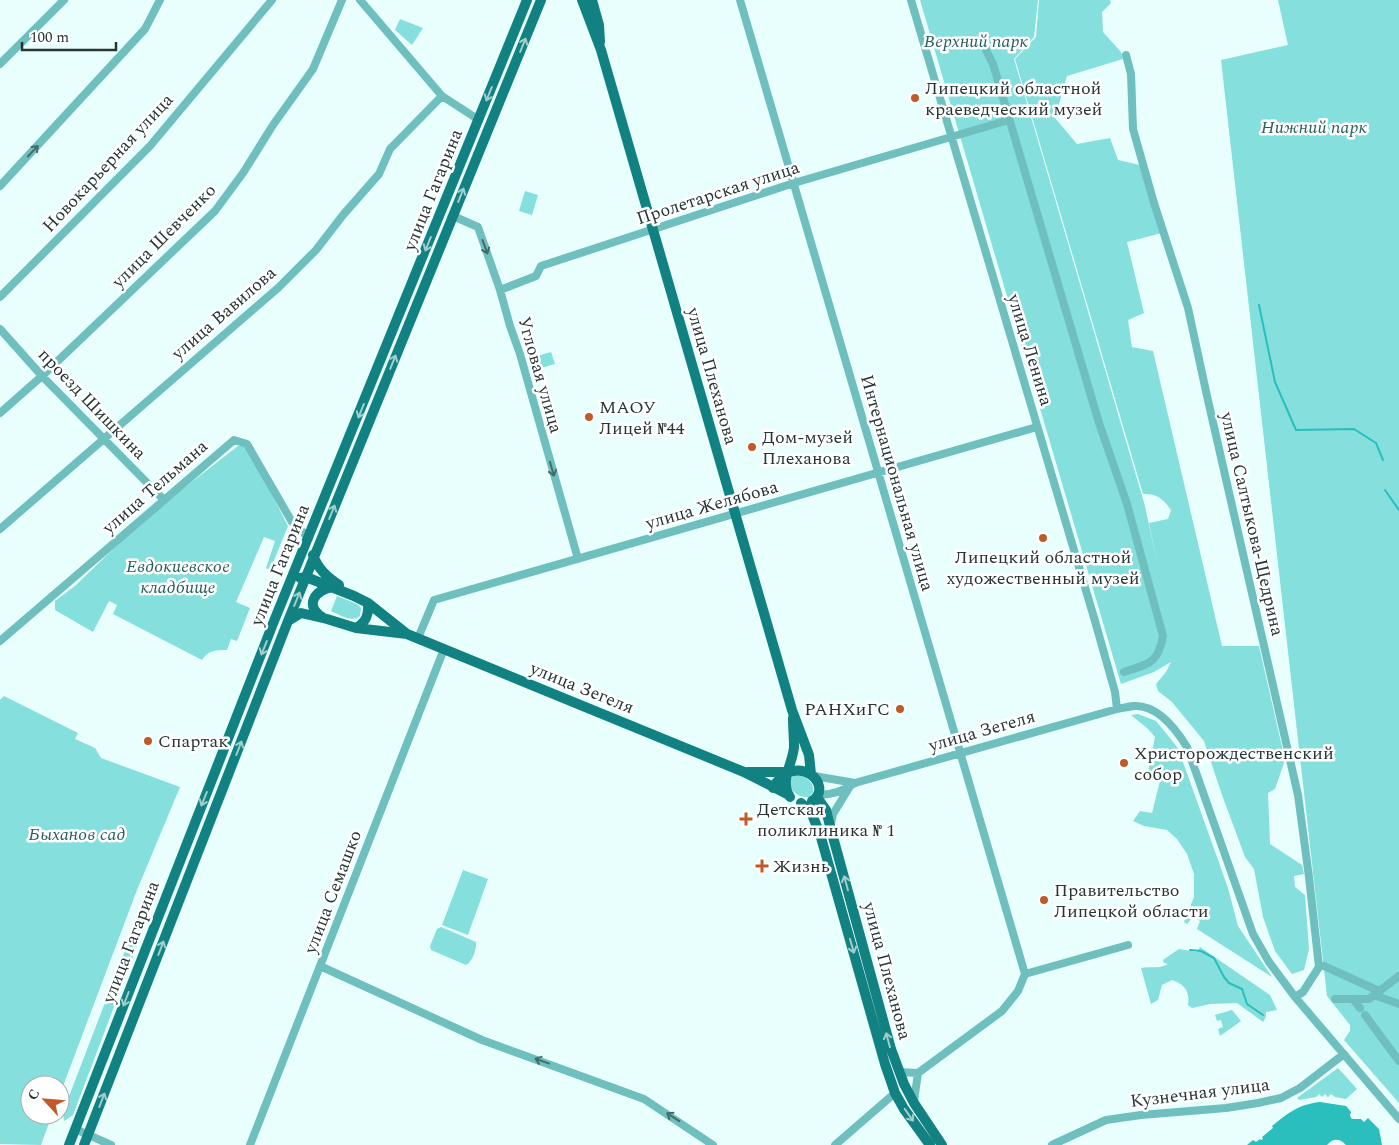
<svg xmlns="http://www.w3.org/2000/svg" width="1399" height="1145" font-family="Spectral,serif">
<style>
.green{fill:#84dfdd}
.water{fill:#2abebd}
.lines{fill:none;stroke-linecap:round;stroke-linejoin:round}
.stream{stroke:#2abebd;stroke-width:2}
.minor{stroke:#6ebfbe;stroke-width:8}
.major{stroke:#118181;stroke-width:10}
.oneway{stroke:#a0cdcd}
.oneway2{stroke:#436d6c}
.poi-dot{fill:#c05b29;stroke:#fff;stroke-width:2}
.labels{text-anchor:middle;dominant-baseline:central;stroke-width:5;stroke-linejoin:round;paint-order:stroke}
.park-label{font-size:18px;font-style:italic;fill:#28605f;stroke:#fff}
.poi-label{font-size:18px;fill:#263635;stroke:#fff;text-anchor:start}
.street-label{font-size:18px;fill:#263635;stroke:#fff}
</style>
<rect width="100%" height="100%" fill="#e8fffe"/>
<path class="green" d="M920,0H1038L1034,37L1014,59L1145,506L1158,568L1149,523L1168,519L1171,510C1162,498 1158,494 1143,494L1015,59L1036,37L1039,0H1110L1111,3L1102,12L1103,32L1121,52L1123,59L1067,76L1055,118L1077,144L1110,138L1118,160L1140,165L1162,233L1127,242L1144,313L1128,320L1132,347L1153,351L1222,646H1259L1285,760L1275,789L1268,793L1270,844L1302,865L1304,874L1294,876L1295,887L1305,895L1309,949L1304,970L1292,974L1275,951L1263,917L1254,869L1245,857L1222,795L1204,741L1172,702L1158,691L1156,684L1166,672L1171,662L1154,672L1121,684Z
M1278,0H1399V1103L1344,1040L1350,1031V1025L1327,996L1221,60L1288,45Z
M400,19L423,28L412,45L395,30Z
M525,191L538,195L532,215L519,211Z
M551,352L555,364L534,370L530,358Z
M238,446H247L288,526L270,570L266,568L275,541L264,537L236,602L250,608L237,641L231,639L227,650C216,650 208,650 202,660L113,614L117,605L109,601L93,632L55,610V601L75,586L144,519Z
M337,596L357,604L361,608L360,616C352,623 340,615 331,611Z
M4,696L78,733L75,739L95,748L101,758L180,787L137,890L60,1094V1085H30V1115H52L41,1145L0,1144V700Z
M1138,714L1156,721L1178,748L1228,888L1238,926L1272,977L1197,929L1200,921L1193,917L1187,924L1184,922L1194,897V874L1187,854L1177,839L1167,830L1144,826L1133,821L1140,811L1152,813L1160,781L1147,777L1155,737L1147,728L1131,715Z
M797,774C807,778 814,781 813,792L809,797C794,799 782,781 797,774Z
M463,870L488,879L468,935L442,925Z
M136,922L145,925L73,1115L64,1121L63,1112Z
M441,927L476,942C477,949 472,962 466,965L431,950L430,946L437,929Z
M1200,947L1270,995L1277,1010L1266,1012V1017L1263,1022L1237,1003L1210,1004L1192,1008L1188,1005C1190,992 1185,984 1172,980L1162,985L1158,1000L1151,1004L1141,968C1151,966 1160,969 1168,964L1164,963L1163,960L1179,949L1197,952Z
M1232,1010L1241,1021L1220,1036L1218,1029L1223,1027L1221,1020L1217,1021L1215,1015Z
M1338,1068L1357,1089L1346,1099L1335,1097L1331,1094L1328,1097L1325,1094L1322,1097L1319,1094L1316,1097L1299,1100L1297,1098Z"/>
<path class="water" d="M1320,1102L1346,1106L1351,1112L1350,1116L1352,1119H1361L1364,1122L1368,1118L1379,1129L1382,1145H1346C1340,1138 1333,1138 1327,1145H1247L1253,1140L1256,1142L1260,1139L1261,1140L1263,1139L1262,1137L1273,1128L1272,1126C1290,1112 1297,1105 1320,1102Z"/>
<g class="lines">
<path class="stream" d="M1259,305L1275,382L1296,430L1354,429L1376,443L1383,460
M1385,490L1399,510
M1190,950L1201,951L1214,958L1224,977L1229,983L1242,989L1247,1004L1263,1015"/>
<path class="minor" d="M360,0L442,96L479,120
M740,0L1025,974
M911,0L1095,621L1115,692L1117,709
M986,50L993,64L1099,423L1127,504L1163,636C1158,664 1148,664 1124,672
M1126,55L1131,74L1133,129L1154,203L1188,308L1207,396L1298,795L1309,877L1319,967L1303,992L1295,997
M0,64L64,0
M0,186L145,29L160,0
M453,216L478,227L500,290L510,326L520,354L578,559
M500,290L536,276L541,266L794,183L1009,120
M0,297L150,146L272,0
M0,329L42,376L163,499
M0,413L42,376L215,211L243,173L273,125L313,69L342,0
M0,529L278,288L316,250L343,215L379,174L390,149L442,96
M418,638L434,600L1037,427
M0,641L234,440L247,444L292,522L309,538
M814,776L855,783
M818,795C831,795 845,790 855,783L1117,709C1122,708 1128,707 1133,706C1157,704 1176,729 1187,747L1253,934L1269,962L1295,997L1399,1119
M831,824L833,814L849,788
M320,966L482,1040L644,1099L713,1145
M1324,966L1379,991
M1025,974L1128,945
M1374,995L1399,1004
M1335,999H1369L1399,976
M1353,999L1360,1008
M1365,1015L1399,1061
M899,1072L918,1073L1002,1011L1018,991L1025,974
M914,1101L918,1073
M75,1129L111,1145
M250,1145L444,649
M835,1145L895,1093
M1052,1145L1106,1120L1141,1115L1226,1108L1258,1103L1281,1098L1300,1088L1344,1054"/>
<path class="major" d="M582,0L601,50L792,710L809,755L811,774
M592,0L599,25L600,42
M313,555C318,569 327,577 339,585
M300,578L306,577L354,596L368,603L407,634
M322,617C304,605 315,590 333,587
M288,621L301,613L327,619L356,628L407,634L744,772L789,795
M356,628C366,622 369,615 368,603
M748,772H788
M773,788C795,749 836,785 812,801
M790,797C779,781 793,763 794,747C794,737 793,728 793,718
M817,797L826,810L830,826L891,1049L904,1084L914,1103L942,1145
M801,803L811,812L820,834L885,1064L895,1093L904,1109L930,1145
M69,1145L274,621L527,0
M84,1145L288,621L541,0"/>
</g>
<defs><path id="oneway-shaft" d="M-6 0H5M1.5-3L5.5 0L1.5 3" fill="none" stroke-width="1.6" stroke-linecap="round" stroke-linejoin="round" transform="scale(1.25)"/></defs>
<g class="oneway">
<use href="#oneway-shaft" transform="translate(523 45) rotate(-68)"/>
<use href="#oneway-shaft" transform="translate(489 94) rotate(112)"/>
<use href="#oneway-shaft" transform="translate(461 195) rotate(-68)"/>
<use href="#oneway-shaft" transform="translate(428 244) rotate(112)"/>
<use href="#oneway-shaft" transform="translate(393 362) rotate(-68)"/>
<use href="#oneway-shaft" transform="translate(361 411) rotate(112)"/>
<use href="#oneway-shaft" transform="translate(332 512) rotate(-68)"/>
<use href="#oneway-shaft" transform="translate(297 599) rotate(-68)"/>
<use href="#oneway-shaft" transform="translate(264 648) rotate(112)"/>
<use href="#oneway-shaft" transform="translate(239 748) rotate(-69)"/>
<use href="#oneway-shaft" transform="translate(204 799) rotate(112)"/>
<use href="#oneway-shaft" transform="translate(846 883) rotate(-105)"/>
<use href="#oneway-shaft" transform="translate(852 946) rotate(74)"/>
<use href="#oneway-shaft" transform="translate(161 948) rotate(-69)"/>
<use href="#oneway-shaft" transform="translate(126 999) rotate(111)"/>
<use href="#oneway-shaft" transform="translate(888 1040) rotate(-105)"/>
<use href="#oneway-shaft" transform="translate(102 1100) rotate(-69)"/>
<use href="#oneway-shaft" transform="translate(909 1115) rotate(55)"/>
</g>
<g class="oneway2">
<use href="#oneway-shaft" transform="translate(33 151) rotate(-47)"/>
<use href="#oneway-shaft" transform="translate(485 247) rotate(70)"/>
<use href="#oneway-shaft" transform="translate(552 469) rotate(74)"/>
<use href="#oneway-shaft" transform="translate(542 1061) rotate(-160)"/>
<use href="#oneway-shaft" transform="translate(673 1117) rotate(-147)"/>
</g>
<g class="poi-dot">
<circle cx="915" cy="98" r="5"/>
<circle cx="589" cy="417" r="5"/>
<circle cx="752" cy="447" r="5"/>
<circle cx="1043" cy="538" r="5"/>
<circle cx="900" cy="709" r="5"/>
<circle cx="148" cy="741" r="5"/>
<circle cx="1124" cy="763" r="5"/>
<path d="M743.5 811.5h5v5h5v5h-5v5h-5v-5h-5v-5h5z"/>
<path d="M759.5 858.5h5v5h5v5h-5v5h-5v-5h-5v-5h5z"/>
<circle cx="1044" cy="900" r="5"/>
</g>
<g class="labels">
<g class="park-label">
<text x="976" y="41">Верхний парк</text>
<text x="1314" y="127">Нижний парк</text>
<text x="178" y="566">Евдокиевское<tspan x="178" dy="21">кладбище</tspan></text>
<text x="77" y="834">Быханов сад</text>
</g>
<g class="poi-label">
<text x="925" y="88">Липецкий областной<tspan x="925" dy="21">краеведческий музей</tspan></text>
<text x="599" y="407">МАОУ<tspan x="599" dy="21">Лицей №44</tspan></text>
<text x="762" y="437">Дом-музей<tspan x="762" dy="21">Плеханова</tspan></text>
<text x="1043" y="557" text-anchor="middle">Липецкий областной<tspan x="1043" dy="21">художественный музей</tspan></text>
<text x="890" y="709" text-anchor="end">РАНХиГС</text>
<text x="158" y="741">Спартак</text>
<text x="1134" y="753">Христорождественский<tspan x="1134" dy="21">собор</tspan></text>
<text x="757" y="809">Детская<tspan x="757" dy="21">поликлиника № 1</tspan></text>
<text x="773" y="866">Жизнь</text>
<text x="1054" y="890">Правительство<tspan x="1054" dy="21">Липецкой области</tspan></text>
</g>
<g class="street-label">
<text transform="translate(108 163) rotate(-47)">Новокарьерная улица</text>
<text transform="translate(433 190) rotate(-68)">улица Гагарина</text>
<text transform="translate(718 193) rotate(-18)">Пролетарская улица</text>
<text transform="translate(164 236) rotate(-45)">улица Шевченко</text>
<text transform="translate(224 313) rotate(-41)">улица Вавилова</text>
<text transform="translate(1030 350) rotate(73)">улица Ленина</text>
<text transform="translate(540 375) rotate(74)">Угловая улица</text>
<text transform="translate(712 376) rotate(74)">улица Плеханова</text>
<text transform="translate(92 404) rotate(46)">проезд Шишкина</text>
<text transform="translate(897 483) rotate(74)">Интернациональная улица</text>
<text transform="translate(155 487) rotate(-41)">улица Тельмана</text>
<text transform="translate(712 505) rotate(-16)">улица Желябова</text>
<text transform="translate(1252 524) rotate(77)">улица Салтыкова-Щедрина</text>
<text transform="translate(280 565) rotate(-68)">улица Гагарина</text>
<text transform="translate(582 688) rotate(22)">улица Зегеля</text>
<text transform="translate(982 731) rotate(-16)">улица Зегеля</text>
<text transform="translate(333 892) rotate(-69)">улица Семашко</text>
<text transform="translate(131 942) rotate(-69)">улица Гагарина</text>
<text transform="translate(887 971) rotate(75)">улица Плеханова</text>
<text transform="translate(1200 1093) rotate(-7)">Кузнечная улица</text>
</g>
</g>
<g transform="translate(45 1100) rotate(296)"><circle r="24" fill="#ffffff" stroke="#a8afae"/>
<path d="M0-4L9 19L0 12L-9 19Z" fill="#c05b29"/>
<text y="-8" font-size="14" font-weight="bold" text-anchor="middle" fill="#263635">С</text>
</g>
<path d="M22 42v8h94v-8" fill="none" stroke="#263635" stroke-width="2.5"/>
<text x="30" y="42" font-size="15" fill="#263635" stroke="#ffffff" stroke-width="4" paint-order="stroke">100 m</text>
</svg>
